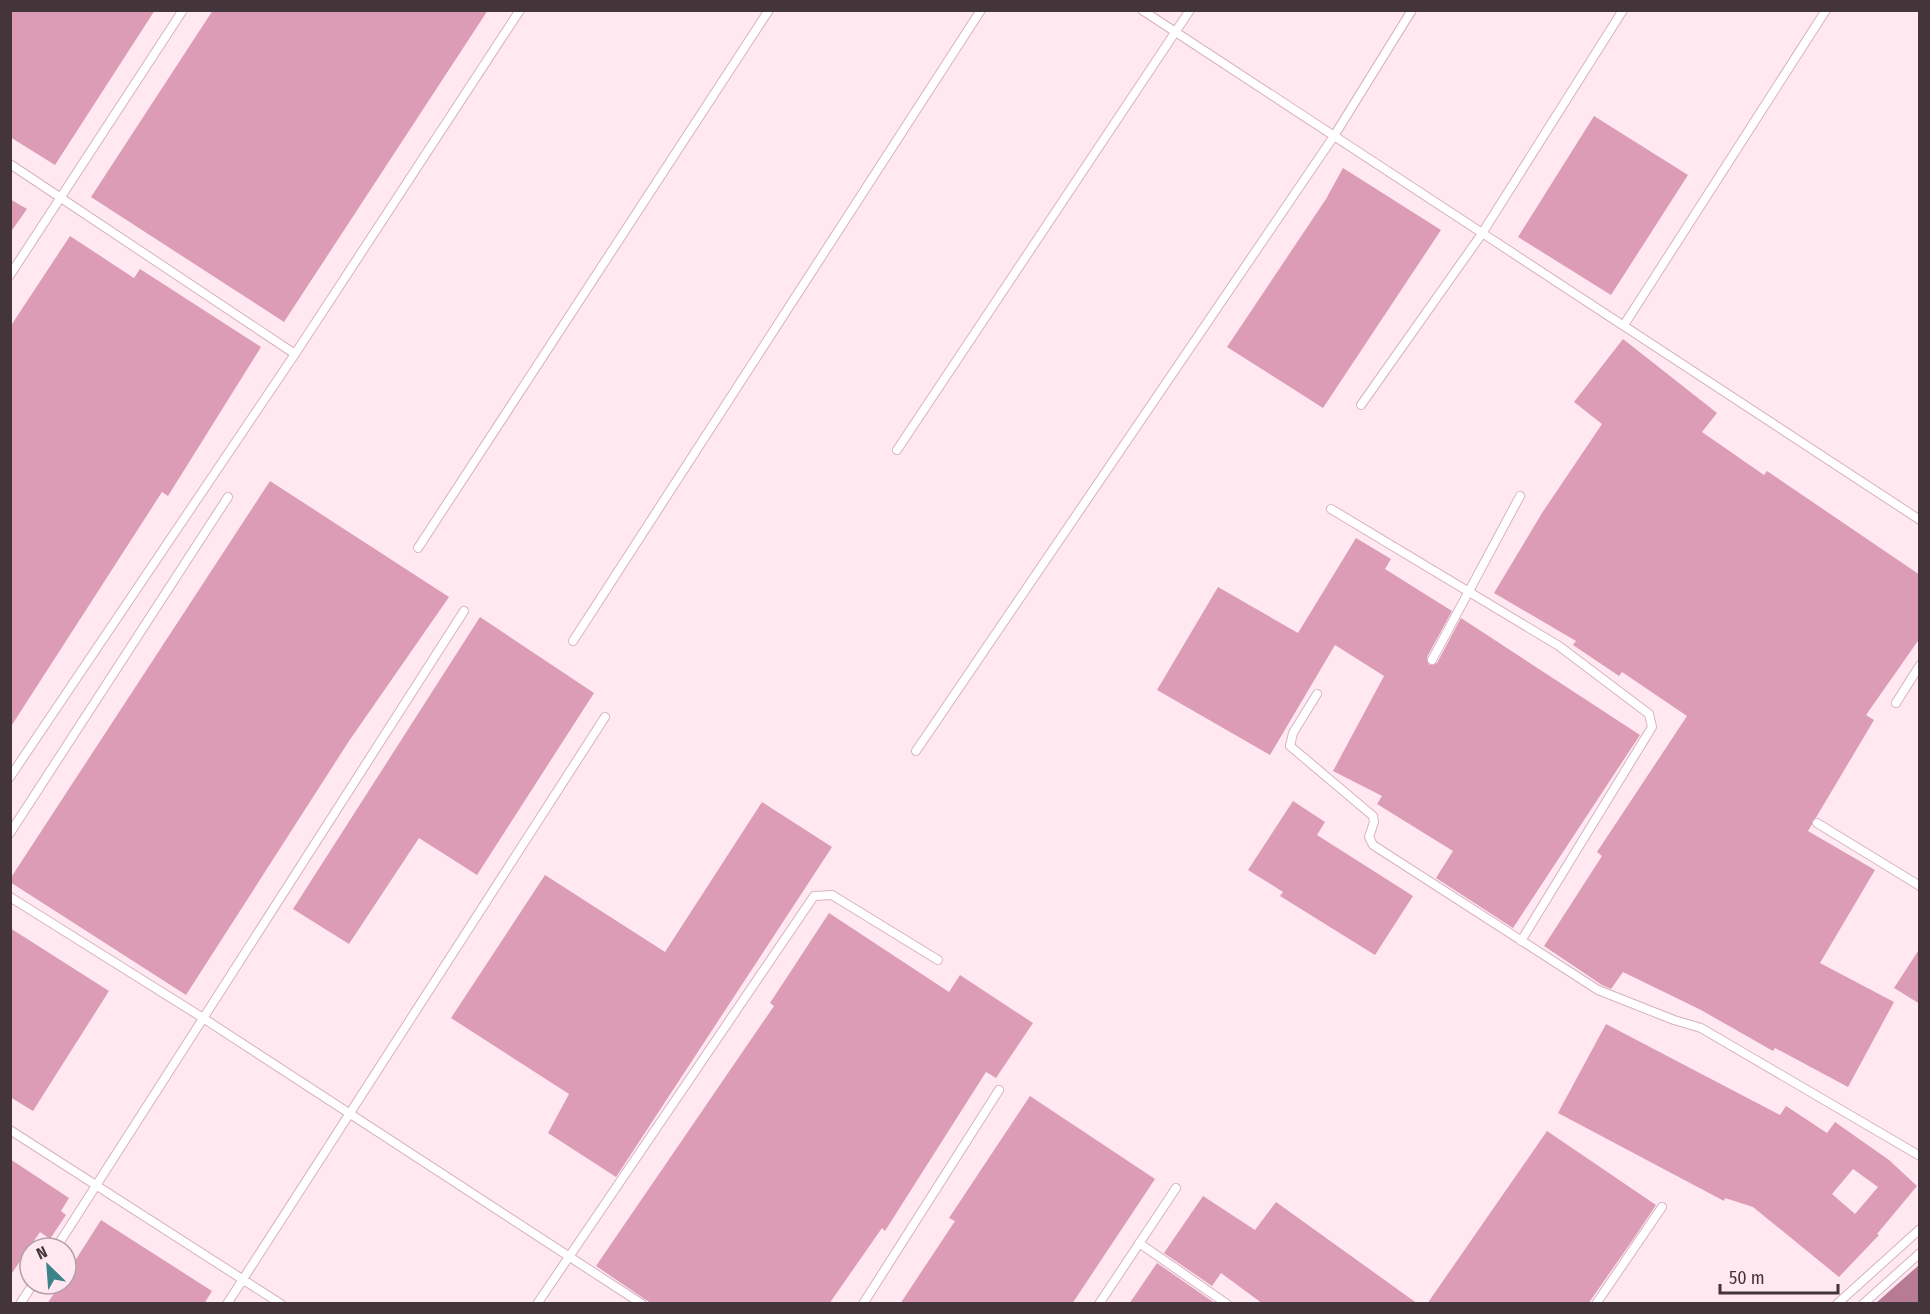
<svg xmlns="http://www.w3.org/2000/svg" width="1930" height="1314" font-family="'Fira Sans Condensed',sans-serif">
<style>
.water{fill:#b87b94}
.building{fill:#dc9cb6;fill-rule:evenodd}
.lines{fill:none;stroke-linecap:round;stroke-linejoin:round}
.lane-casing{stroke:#d7b2c0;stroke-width:10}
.lane{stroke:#fff;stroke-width:8}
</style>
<rect width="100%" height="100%" fill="#ffe8f0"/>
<path class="water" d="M1919,1265V1303H1876Z"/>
<path class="building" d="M10,10H155L55,165L10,137Z
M213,10H488L284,322L91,197Z
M1594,116L1688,175L1611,295L1518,237Z
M1343,168L1441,230L1323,408L1227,347L1326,199Z
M10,199L27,209L10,233Z
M70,236L134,278L140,269L261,347L168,496L162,492L10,728V327Z
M1623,339L1717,413L1702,432L1764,475L1767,471L1920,575V638L1866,715L1874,720L1808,831L1875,870L1820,963L1894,1002L1848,1087L1775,1048L1773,1051L1701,1010L1623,972L1611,989L1602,985L1544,946L1602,856L1597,852L1687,716L1622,672L1619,676L1573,645L1576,641L1494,593L1542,513L1602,424L1574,402Z
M270,481L449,597L349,741L186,995L10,882V879Z
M1356,538L1391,559L1385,569L1452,611L1427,657L1429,665L1437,663L1461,618L1640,735L1513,928L1436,878L1453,851L1377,804L1382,796L1333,771L1384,676L1335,645L1270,755L1157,690L1218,587L1298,633Z
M480,617L594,693L477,875L419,838L349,944L293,909Z
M1293,801L1325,822L1317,835L1413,896L1375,955L1280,896L1283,892L1248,870Z
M762,802L832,847L616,1177L548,1133L569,1094L451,1018L545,875L665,952Z
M829,913L949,992L960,975L1033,1023L996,1078L986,1072L885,1231L882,1228L829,1304H652L596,1266L774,1006L770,1003Z
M10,928L109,991L33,1111L10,1097Z
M1920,948V1004L1894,988Z
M1606,1024L1780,1115L1786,1106L1827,1133L1835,1122L1889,1160L1917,1186L1877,1234L1879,1235L1839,1277L1753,1207L1725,1198L1724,1201L1558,1113ZM1853,1169L1878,1187L1855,1214L1832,1194Z
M1030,1096L1155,1179L1072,1304H900L955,1221L949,1218Z
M1547,1131L1656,1205L1634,1238L1588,1304H1427Z
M10,1159L69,1198L61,1211L66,1215L50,1239L40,1232L10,1276Z
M1203,1196L1255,1230L1276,1202L1418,1304H1263L1221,1273L1212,1286L1164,1253Z
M101,1220L212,1291L204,1304H47L60,1284H66V1275Z
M1157,1263L1216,1304H1129Z"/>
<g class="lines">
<g class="lane-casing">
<path id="lane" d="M1142,10L1920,520
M10,164L295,354
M10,275L183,10
M1624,325L1826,10
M1361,405L1481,235L1623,10
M897,450L1190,10
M1331,509L1559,646L1649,714L1652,727L1521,941
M418,548L769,10
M573,641L981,10
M1432,660L1520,496
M1317,694L1293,733L1290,746L1373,816L1374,822L1369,837L1373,845L1598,990L1674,1020L1701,1028L1920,1156
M1896,703L1920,665
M916,751L1334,136L1412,10
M10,777L295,354L520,10
M1817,823L1920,886
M10,833L228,497
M10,897L203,1018L642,1304
M10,1130L281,1304
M1139,1243L1227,1304
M56,1248L464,611
M20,1304L33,1284
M227,1304L605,717
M537,1304L814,896L832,895L938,960
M863,1304L999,1090
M1099,1304L1176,1188
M1596,1304L1662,1207
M1837,1304L1920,1229
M1863,1304L1920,1253"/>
</g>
<use href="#lane" class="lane"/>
</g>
<rect width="1930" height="1314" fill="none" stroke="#44353b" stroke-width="24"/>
<g transform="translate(48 1266) rotate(335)"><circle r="28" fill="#ffe8f0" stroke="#b4a0a8" stroke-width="1.5"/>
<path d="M0-4.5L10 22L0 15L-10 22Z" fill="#3b8289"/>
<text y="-9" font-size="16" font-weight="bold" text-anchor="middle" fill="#44353b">N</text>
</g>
<path d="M1720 1284v9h118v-9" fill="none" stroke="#44353b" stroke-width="3"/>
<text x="1729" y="1284" font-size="18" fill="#44353b" stroke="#ffe8f0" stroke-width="4.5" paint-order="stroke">50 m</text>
</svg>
